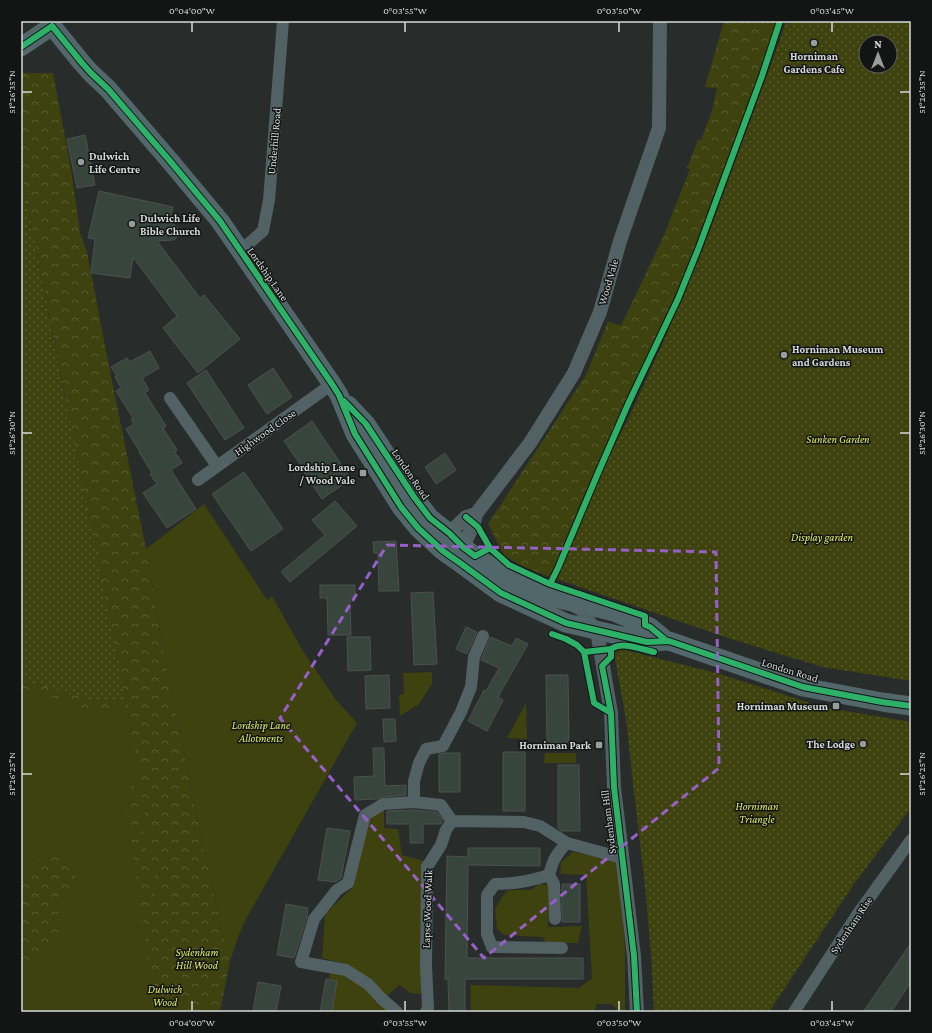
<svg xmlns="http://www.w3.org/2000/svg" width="932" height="1033" font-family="'Crimson Pro',serif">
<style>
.green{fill:#3e420f}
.forest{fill:url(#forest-crowns)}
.park{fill:url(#park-dots);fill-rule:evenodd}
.building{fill:#38453c;stroke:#4d504f}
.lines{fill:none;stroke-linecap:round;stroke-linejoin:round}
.minor{stroke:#516164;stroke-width:12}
.tertiary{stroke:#516164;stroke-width:14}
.trunk{stroke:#52676a;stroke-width:19}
.cycleway-casing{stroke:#121514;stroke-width:8}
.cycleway{stroke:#2db169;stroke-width:6}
.marked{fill:none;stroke:#9660c6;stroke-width:3;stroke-dasharray:8 5;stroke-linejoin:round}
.ticks{fill:none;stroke:#d5d9d8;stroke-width:1.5}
.poi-dot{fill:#989c9b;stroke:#121514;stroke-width:1.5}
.labels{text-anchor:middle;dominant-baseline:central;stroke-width:3;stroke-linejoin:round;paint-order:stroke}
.poi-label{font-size:11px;font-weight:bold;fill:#d5d9d8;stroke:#121514;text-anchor:end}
.street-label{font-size:11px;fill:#d5d9d8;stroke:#121514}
.park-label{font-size:11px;font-style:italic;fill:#dfec65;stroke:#121514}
.neatline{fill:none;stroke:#d5d9d8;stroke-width:1.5}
.ticks-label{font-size:10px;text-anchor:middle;fill:#d5d9d8}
</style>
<defs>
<pattern id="forest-crowns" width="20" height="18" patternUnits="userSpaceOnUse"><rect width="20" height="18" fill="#3e420f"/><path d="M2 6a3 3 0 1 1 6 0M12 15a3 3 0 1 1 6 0" fill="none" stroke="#595d31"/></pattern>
<pattern id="park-dots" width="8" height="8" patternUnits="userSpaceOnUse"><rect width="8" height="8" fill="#3e420f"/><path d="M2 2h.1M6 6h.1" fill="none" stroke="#595d31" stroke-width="1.8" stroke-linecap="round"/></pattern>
</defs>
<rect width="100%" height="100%" fill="#282c2b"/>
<path class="green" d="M204,504L267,600L272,596L303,651L336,700L357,723L246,919L238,937L230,961L228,958L193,801V797L164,656L146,549Z
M432,672V684L419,704L400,716L399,695L404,694L403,673Z
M21,680L125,699L187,1012H21Z
M526,703L527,739L507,738Z
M545,753H576V763H544Z
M384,809V828L398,829L402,855L424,861V880L421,994L411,993L399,985L387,996L365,976L342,963L322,958L325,914L353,887L357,824Z
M573,852L616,861L618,867L625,947V1012H621L611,1004H597L594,1012H471L470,985L579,988L592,978L586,875L560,874L561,862Z
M539,884L550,885L548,927L582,926L578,943H546L543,937L505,935L497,929L495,909L504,894L509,890H531Z
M330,972L347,975L374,995L390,1012H324Z"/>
<path class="forest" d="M724,21H777L767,56L682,280L594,472L550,577L522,566L504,555L488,524L586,375L608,321L621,326L664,235L690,169L687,168L698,140H701L712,111L717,88L705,87Z
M21,73H53L71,169L80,232L83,241L87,252L108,361L146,549L164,656L193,797V801L228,958L230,961L220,1012H149L147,947L127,811L130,766L167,957L135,750L125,700L119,707L110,712L96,713L81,712L64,704L50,696L28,695L21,698V635L68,411L21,172Z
M45,852H61L79,871L57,914L58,937L42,956L21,973V879Z"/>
<path class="park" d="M786,21H911V681L822,667L722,636L557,579L600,475L633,409L681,302L703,249L780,40ZM866,42H890V66H866Z
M21,172L66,402L125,699H88L21,680Z
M621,649L720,674L822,707L911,722V808L854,884L769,1012H654L651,954L644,876L634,793L626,719L614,654Z"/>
<path class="building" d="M85,135L95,185L77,188L67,139Z
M99,191L173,207L170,221L177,227L179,235L174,240L157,241L200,298L204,295L240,339L198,373L163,328L177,316L133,257L130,278L91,273L95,239L88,238Z
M150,351L159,368L142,378L149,390L145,393L166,426L163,428L177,450L175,452L182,463L171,470L196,509L167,528L143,493L157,484L150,474L152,473L139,452H140L126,429L134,424L131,420L133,418L116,391L121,388L115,377L117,376L111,367L127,358L130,362Z
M273,368L292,397L267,414L248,385Z
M206,370L244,428L225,440L187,383Z
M312,421L351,479L322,499L302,469L303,468L284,441Z
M445,453L456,470L436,484L425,467Z
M244,472L283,529L251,551L212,494Z
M335,501L357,526L290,582L281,572L325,535L312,520Z
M396,541L399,591H379L378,553H374L373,542Z
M320,585H355V597H350L351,635H328L327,598H320Z
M433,592L437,664L414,665L411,593Z
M466,627L477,632L467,654L456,649Z
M347,637H370L371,670L348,671Z
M490,637L512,646L516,638L528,644L498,697L503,700L487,731L468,721L484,690L486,691L499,668L481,660Z
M389,675L390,708L366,709L365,676Z
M546,675H568L569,742L547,743Z
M383,719H395L396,741L384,742Z
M373,748H384L385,786L406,785V795L383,797L377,799L355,800L354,777L374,776Z
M503,752H525V811H503Z
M444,753H460V792H439V754Z
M558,765H579L580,831H561L558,828Z
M414,810L437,812L443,820L441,824H423V843H410V824H387V811Z
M327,828L350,831L341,878L335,882L318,880Z
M468,848H540V866L468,865L467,958H583V979H465V1012H449L448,979H445L447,856L468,857Z
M562,884H580V922H562Z
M286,904L308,908L307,917L294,958L277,955Z
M911,943V982L891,1012H863Z
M326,979L337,981L332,1012H320Z
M258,982L281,986L276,1012H253Z"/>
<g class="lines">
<path class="minor" d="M240,251L263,231L269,200L283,21
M170,398L217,466
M198,480L332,384
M414,802V781L419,763L426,749L443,746L461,712L471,687L474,657L483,636
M452,821L524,822L540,826L567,843L622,858
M549,875L554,884L555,919
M562,948L492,947L487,934V895L495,884C515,884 531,881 549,875C553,860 556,854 567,843
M397,1012L382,999L368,984L346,970L301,962L314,919L337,890L348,883L365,815L383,804L414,802L441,805L452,821
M426,1012L428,1008L426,966L427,867L441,845L446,830L452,821
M794,1012L857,915L911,840"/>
<path class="tertiary" d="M449,533L466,517L476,514
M463,547L474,523L476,514L530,443L574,373L600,312L620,241L659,128L660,21
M571,604L581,609L584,613L589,622L597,631L611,713L614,787L634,956L637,1012"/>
<path class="trunk" d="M21,47L52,26L82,63L91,73L108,89L170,161L220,221L332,384L339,395L355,434L401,507L418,528L443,551L460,563L501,593L566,623L647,642L669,641L803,687L882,702L911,706
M348,405L366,424L414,497L430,518L449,533L463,547L475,556L504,575L539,591L563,600L586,605L614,612L650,627L667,641"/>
<g class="cycleway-casing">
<path id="cycleway" d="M21,47L52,26L82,63L91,73L108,89L170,161L220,221L332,384L339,395L355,434L401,507L418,528L443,551L460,563L501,593L566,623L647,642L669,641L803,687L882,702L911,706
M344,401L366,424L414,497L430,518L449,533L463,547L475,556L490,548
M466,517L478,527L490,548L509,565L550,584L645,616V625L650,627L667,641
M550,584L558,568L598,473L629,402L678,299L699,247L762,76L780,21
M552,634L566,639L577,645L584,652L594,703L611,713
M611,649V657L602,666L611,713L614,787L634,956L637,1012
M584,652L611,649C623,641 640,649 654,652"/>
</g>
<use href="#cycleway" class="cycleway"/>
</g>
<path class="marked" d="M387,545L716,552L719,768L484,958L280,718Z"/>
<path class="ticks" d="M192,22V32M405,22V32M619,22V32M832,22V32M22,92H32M900,92H910M22,433H32M900,433H910M22,774H32M900,774H910M192,1001V1011M405,1001V1011M619,1001V1011M832,1001V1011"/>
<g class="poi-dot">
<circle cx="814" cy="43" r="4"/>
<circle cx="81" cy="162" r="4"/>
<circle cx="132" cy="224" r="4"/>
<circle cx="784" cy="355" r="4"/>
<rect x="359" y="469" width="8" height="8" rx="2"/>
<rect x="832" y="702" width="8" height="8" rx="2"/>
<circle cx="863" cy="744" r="4"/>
<rect x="595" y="741" width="8" height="8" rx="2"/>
</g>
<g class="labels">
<g class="poi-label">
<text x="814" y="56" text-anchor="middle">Horniman<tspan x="814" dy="13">Gardens Cafe</tspan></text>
<text x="89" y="156" text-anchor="start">Dulwich<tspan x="89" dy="13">Life Centre</tspan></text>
<text x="140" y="218" text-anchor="start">Dulwich Life<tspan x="140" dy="13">Bible Church</tspan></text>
<text x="792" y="349" text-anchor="start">Horniman Museum<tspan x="792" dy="13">and Gardens</tspan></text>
<text x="355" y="467">Lordship Lane<tspan x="355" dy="13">/ Wood Vale</tspan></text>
<text x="828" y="706">Horniman Museum</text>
<text x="855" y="744">The Lodge</text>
<text x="591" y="745">Horniman Park</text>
</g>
<g class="street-label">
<text transform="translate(274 141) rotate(-85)">Underhill Road</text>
<text transform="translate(268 274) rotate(55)">Lordship Lane</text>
<text transform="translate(608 282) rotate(-74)">Wood Vale</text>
<text transform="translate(265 432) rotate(-35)">Highwood Close</text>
<text transform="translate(411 474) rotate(56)">London Road</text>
<text transform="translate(790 670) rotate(17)">London Road</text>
<text transform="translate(608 822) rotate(-97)">Sydenham Hill</text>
<text transform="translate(427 909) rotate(-88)">Lapse Wood Walk</text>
<text transform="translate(851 925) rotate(-56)">Sydenham Rise</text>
</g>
<g class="park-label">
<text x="838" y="439">Sunken Garden</text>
<text x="822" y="537">Display garden</text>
<text x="261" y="725">Lordship Lane<tspan x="261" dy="13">Allotments</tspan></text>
<text x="757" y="806">Horniman<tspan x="757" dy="13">Triangle</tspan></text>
<text x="197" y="952">Sydenham<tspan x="197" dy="13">Hill Wood</tspan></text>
<text x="165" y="989">Dulwich<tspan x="165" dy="13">Wood</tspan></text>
</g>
</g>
<rect width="932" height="1033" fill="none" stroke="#121514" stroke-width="44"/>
<g transform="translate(878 54)"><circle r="19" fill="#121514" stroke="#606362"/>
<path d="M0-3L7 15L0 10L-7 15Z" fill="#989c9b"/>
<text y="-6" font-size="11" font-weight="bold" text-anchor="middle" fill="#d5d9d8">N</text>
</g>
<rect x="22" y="22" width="888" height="989" class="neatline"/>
<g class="ticks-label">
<text x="192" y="14">0°04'00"W</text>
<text x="405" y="14">0°03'55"W</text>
<text x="619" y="14">0°03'50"W</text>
<text x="832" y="14">0°03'45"W</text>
<text transform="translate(11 92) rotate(-90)" y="4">51°26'35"N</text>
<text transform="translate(921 92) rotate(-90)" y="4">51°26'35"N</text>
<text transform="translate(11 433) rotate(-90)" y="4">51°26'30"N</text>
<text transform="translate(921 433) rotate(-90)" y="4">51°26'30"N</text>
<text transform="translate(11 774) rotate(-90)" y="4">51°26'25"N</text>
<text transform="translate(921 774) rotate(-90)" y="4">51°26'25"N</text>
<text x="192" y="1026">0°04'00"W</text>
<text x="405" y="1026">0°03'55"W</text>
<text x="619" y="1026">0°03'50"W</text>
<text x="832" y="1026">0°03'45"W</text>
</g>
</svg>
